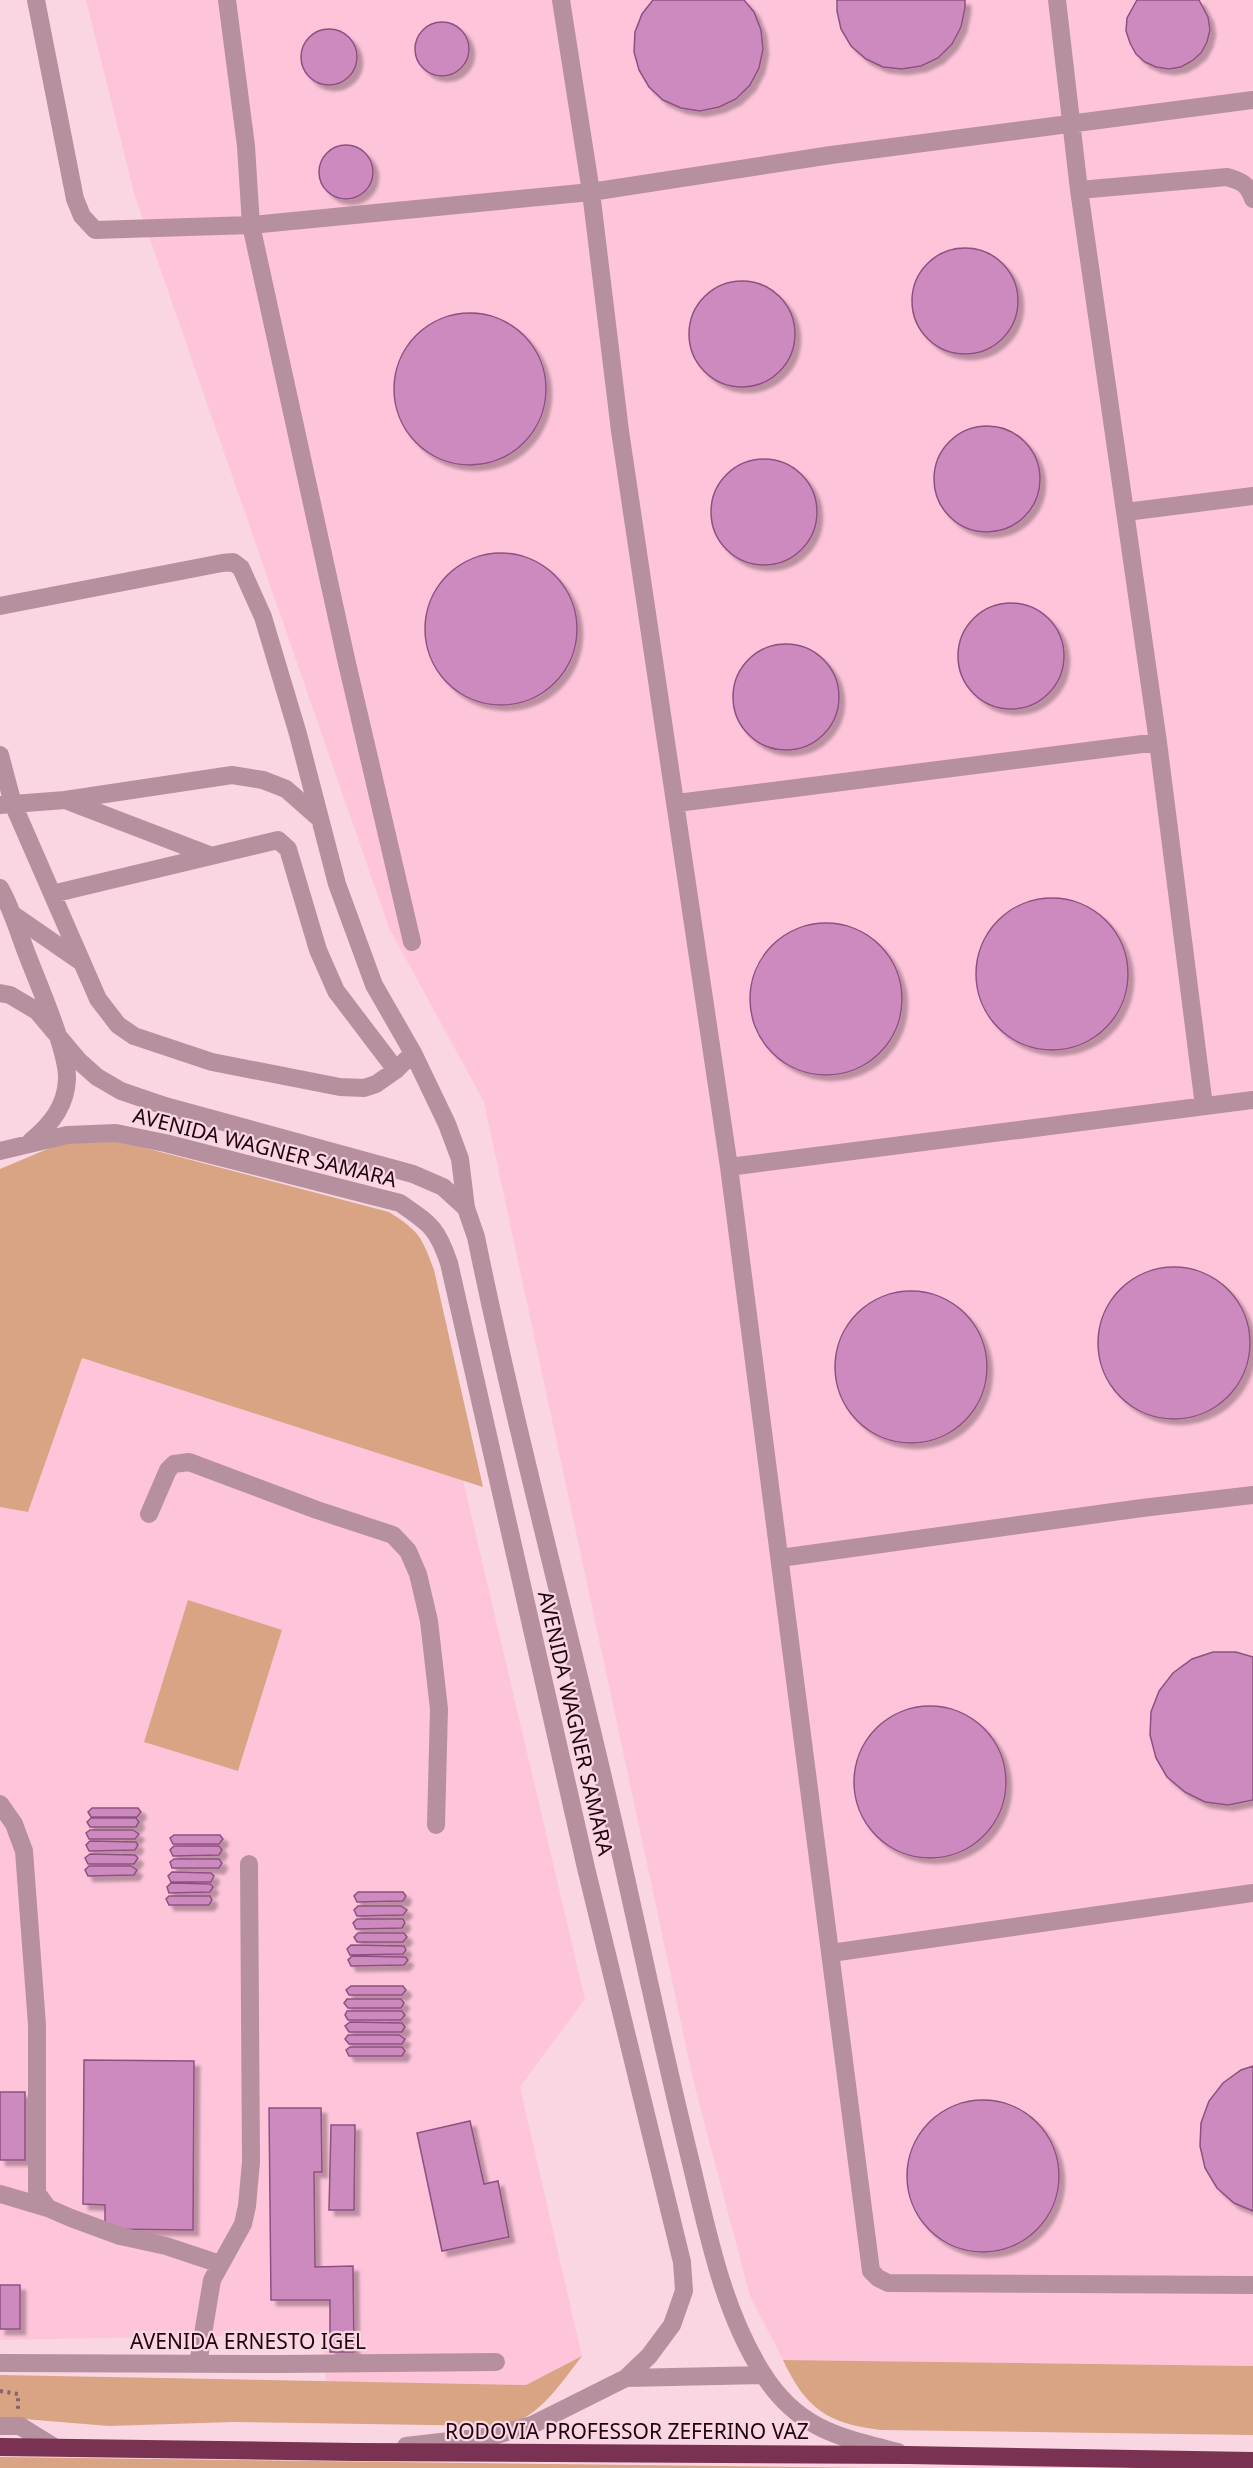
<svg xmlns="http://www.w3.org/2000/svg" width="1253" height="2468" font-family="'Noto Sans',sans-serif">
<style>
.built{fill:#fec5da}
.green{fill:#d8a483}
.building{fill:#cd8abf;stroke:#8e5082;stroke-width:1.5;filter:url(#shadow)}
.lines{fill:none;stroke-linecap:round;stroke-linejoin:round}
.path{stroke:#846471;stroke-width:4;stroke-dasharray:3 4.5;stroke-linecap:butt}
.minor{stroke:#b6909e;stroke-width:18}
.highway{stroke:#7a3253;stroke-width:18}
.labels{text-anchor:middle;dominant-baseline:central;stroke-width:4.5;stroke-linejoin:round;paint-order:stroke}
.street-label{font-size:21px;fill:#200411;stroke:#fad6e3}
</style>
<defs>
<filter id="shadow"><feDropShadow dx="5.5" dy="5.5" stdDeviation="1.5" flood-color="#0004"/></filter>
</defs>
<rect width="100%" height="100%" fill="#fad6e3"/>
<path class="built" d="M86,0H1253V2366L783,2360L750,2296L694,2084L484,1102L389,928L134,193Z
M81,1358L463,1480L585,1999L520,2087L582,2356L526,2385L326,2383L323,2334L0,2340V1507L28,1512Z"/>
<path class="green" d="M111,1139L389,1212C419,1231 422,1237 434,1270L483,1487L82,1358L28,1512L0,1507V1169L57,1145L78,1140Z
M188,1600L282,1630L238,1771L144,1742Z
M582,2356C564,2379 545,2409 518,2421C511,2424 502,2424 494,2426L233,2422L109,2426L0,2417V2375L526,2385Z
M783,2360L1253,2366V2435L880,2430C827,2423 806,2409 783,2360Z
M0,2457L874,2468H0Z"/>
<path class="building" d="M653,0H744L754,12L761,30L763,49L759,68L750,85L736,99L719,107L700,111L681,108L663,100L649,87L639,70L634,52L635,32L642,14Z
M837,0H965V8L961,27L952,44L938,58L921,66L902,69L883,67L866,59L851,46L841,29L837,11Z
M1137,0H1199L1208,17L1210,30L1207,42L1201,53L1192,61L1181,67L1169,69L1156,67L1145,62L1136,54L1130,43L1126,31L1127,18Z
M415 49a27 27 0 1 1 54 0a27 27 0 1 1-54 0Z
M301 57a28 28 0 1 1 56 0a28 28 0 1 1-56 0Z
M319 172a27 27 0 1 1 54 0a27 27 0 1 1-54 0Z
M912 301a53 53 0 1 1 106 0a53 53 0 1 1-106 0Z
M689 334a53 53 0 1 1 106 0a53 53 0 1 1-106 0Z
M394 389a76 76 0 1 1 152 0a76 76 0 1 1-152 0Z
M934 479a53 53 0 1 1 106 0a53 53 0 1 1-106 0Z
M711 512a53 53 0 1 1 106 0a53 53 0 1 1-106 0Z
M425 629a76 76 0 1 1 152 0a76 76 0 1 1-152 0Z
M958 656a53 53 0 1 1 106 0a53 53 0 1 1-106 0Z
M733 697a53 53 0 1 1 106 0a53 53 0 1 1-106 0Z
M976 974a76 76 0 1 1 152 0a76 76 0 1 1-152 0Z
M750 999a76 76 0 1 1 152 0a76 76 0 1 1-152 0Z
M1098 1343a76 76 0 1 1 152 0a76 76 0 1 1-152 0Z
M835 1367a76 76 0 1 1 152 0a76 76 0 1 1-152 0Z
M1213,1652H1236L1253,1657V1800L1228,1805L1205,1802L1185,1792L1167,1777L1156,1758L1150,1735L1151,1712L1159,1691L1173,1673L1192,1659Z
M854 1782a76 76 0 1 1 152 0a76 76 0 1 1-152 0Z
M92,1808H138L141,1812L137,1817H91L88,1812Z
M91,1818H136L139,1822L136,1827H90L87,1822Z
M90,1830H133L139,1834L135,1839H89L86,1833Z
M174,1835H220L223,1839L219,1844H173L170,1838Z
M90,1841L136,1842L138,1845L135,1850L89,1851L86,1845Z
M174,1846H219L222,1850L219,1855L173,1856L170,1850Z
M90,1854L135,1855L138,1858L134,1864H88L85,1858Z
M174,1859H219L222,1863L219,1868H172L170,1862Z
M89,1866H131L137,1870L134,1875L88,1876L85,1870Z
M172,1872L211,1873L214,1876L211,1882H171L168,1876Z
M171,1883L210,1884L213,1887L210,1892L169,1893L167,1887Z
M358,1892H403L406,1896L403,1901L357,1902L354,1896Z
M169,1896H210L212,1900L209,1905H169L166,1899Z
M358,1906H401L407,1910L403,1915L357,1916L354,1910Z
M357,1919H403L405,1923L402,1928L356,1929L353,1923Z
M358,1933H404L407,1937L403,1942H357L354,1937Z
M351,1945L404,1946L406,1950L403,1954L350,1955L347,1949Z
M352,1956L405,1957L408,1960L404,1965L351,1966L348,1960Z
M351,1986H403L406,1990L402,1995H349L346,1990Z
M347,1999H401L404,2003L401,2008H348L344,2003Z
M347,2011H402L405,2015L401,2020H348L345,2015Z
M350,2022L402,2023L405,2027L402,2032H349L345,2026Z
M348,2035H399L405,2039L402,2044H349L345,2039Z
M350,2047H402L405,2051L402,2056H349L346,2050Z
M84,2060L194,2061L193,2230L105,2229V2205L83,2204Z
M1253,2066V2211L1234,2203L1217,2188L1205,2168L1200,2146L1201,2123L1209,2101L1223,2083L1241,2070Z
M0,2092H25V2160H0Z
M907 2176a76 76 0 1 1 152 0a76 76 0 1 1-152 0Z
M269,2108H321L322,2172H314L315,2267L353,2266L354,2352H330V2300H271Z
M470,2121L484,2184L498,2181L509,2237L442,2251L417,2133Z
M331,2125H355L354,2210H329Z
M0,2285H20V2329H0Z"/>
<g class="lines">
<path class="path" d="M0,2391L18,2394V2410"/>
<path class="minor" d="M36,0L75,199L82,216L95,230L251,225L591,192L831,155L1253,100
M227,0L246,146L251,225L346,659L412,942
M561,0L591,192L620,431L729,1167L871,2271L878,2278L888,2283L1253,2285
M1057,0L1079,190L1158,742L1204,1106
M1079,190L1227,177C1241,181 1248,184 1253,199
M1126,512L1253,496
M0,606L222,563L233,562L241,568L263,617L298,734L337,884L374,985L413,1053L447,1124L460,1159L466,1208
M0,755L13,804L0,805
M68,801L209,855
M677,803L1158,742
M320,819L286,789L263,780L232,775L65,800L13,804L98,999L118,1025L134,1036L212,1062L340,1087L364,1088L376,1084L396,1070L413,1053
M0,888C12,909 19,934 28,957C39,985 68,1052 67,1079C66,1106 51,1125 31,1141
M52,894L278,840L288,849L318,950L336,991L396,1070
M12,914L80,961
M0,993L10,995L37,1011L79,1061L97,1077L121,1091L165,1106L413,1174L443,1187L466,1208L476,1237C520,1452 579,1664 626,1878C647,1972 667,2066 690,2159C708,2233 722,2309 763,2374C798,2429 839,2437 898,2452
M0,1151L67,1135L116,1133L165,1143L400,1203C430,1224 437,1227 449,1263L586,1868L682,2262L684,2291L672,2325L649,2356L626,2378L532,2425L493,2436L406,2446
M729,1167L1253,1100
M149,1514L168,1470L174,1464L189,1462L317,1510L393,1535L408,1551L418,1574L429,1621L439,1709L436,1825
M780,1558L1142,1508L1253,1495
M0,1804L14,1824L24,1851L37,2025V2193L48,2208L71,2218L120,2236L166,2246L220,2264
M831,1953L1253,1893
M0,2194L48,2208
M0,2363L280,2364L496,2362
M198,2364L212,2280L243,2224L247,2206L251,2162L249,1864
M626,2378L764,2375
M0,2426H20L54,2447"/>
<path class="highway" d="M0,2447L356,2452L908,2455L1253,2461"/>
</g>
<g class="labels">
<g class="street-label">
<text transform="translate(265 1147) rotate(14)">AVENIDA WAGNER SAMARA</text>
<text transform="translate(576 1723) rotate(77)">AVENIDA WAGNER SAMARA</text>
<text x="248" y="2341">AVENIDA ERNESTO IGEL</text>
<text x="627" y="2431">RODOVIA PROFESSOR ZEFERINO VAZ</text>
</g>
</g>
</svg>
